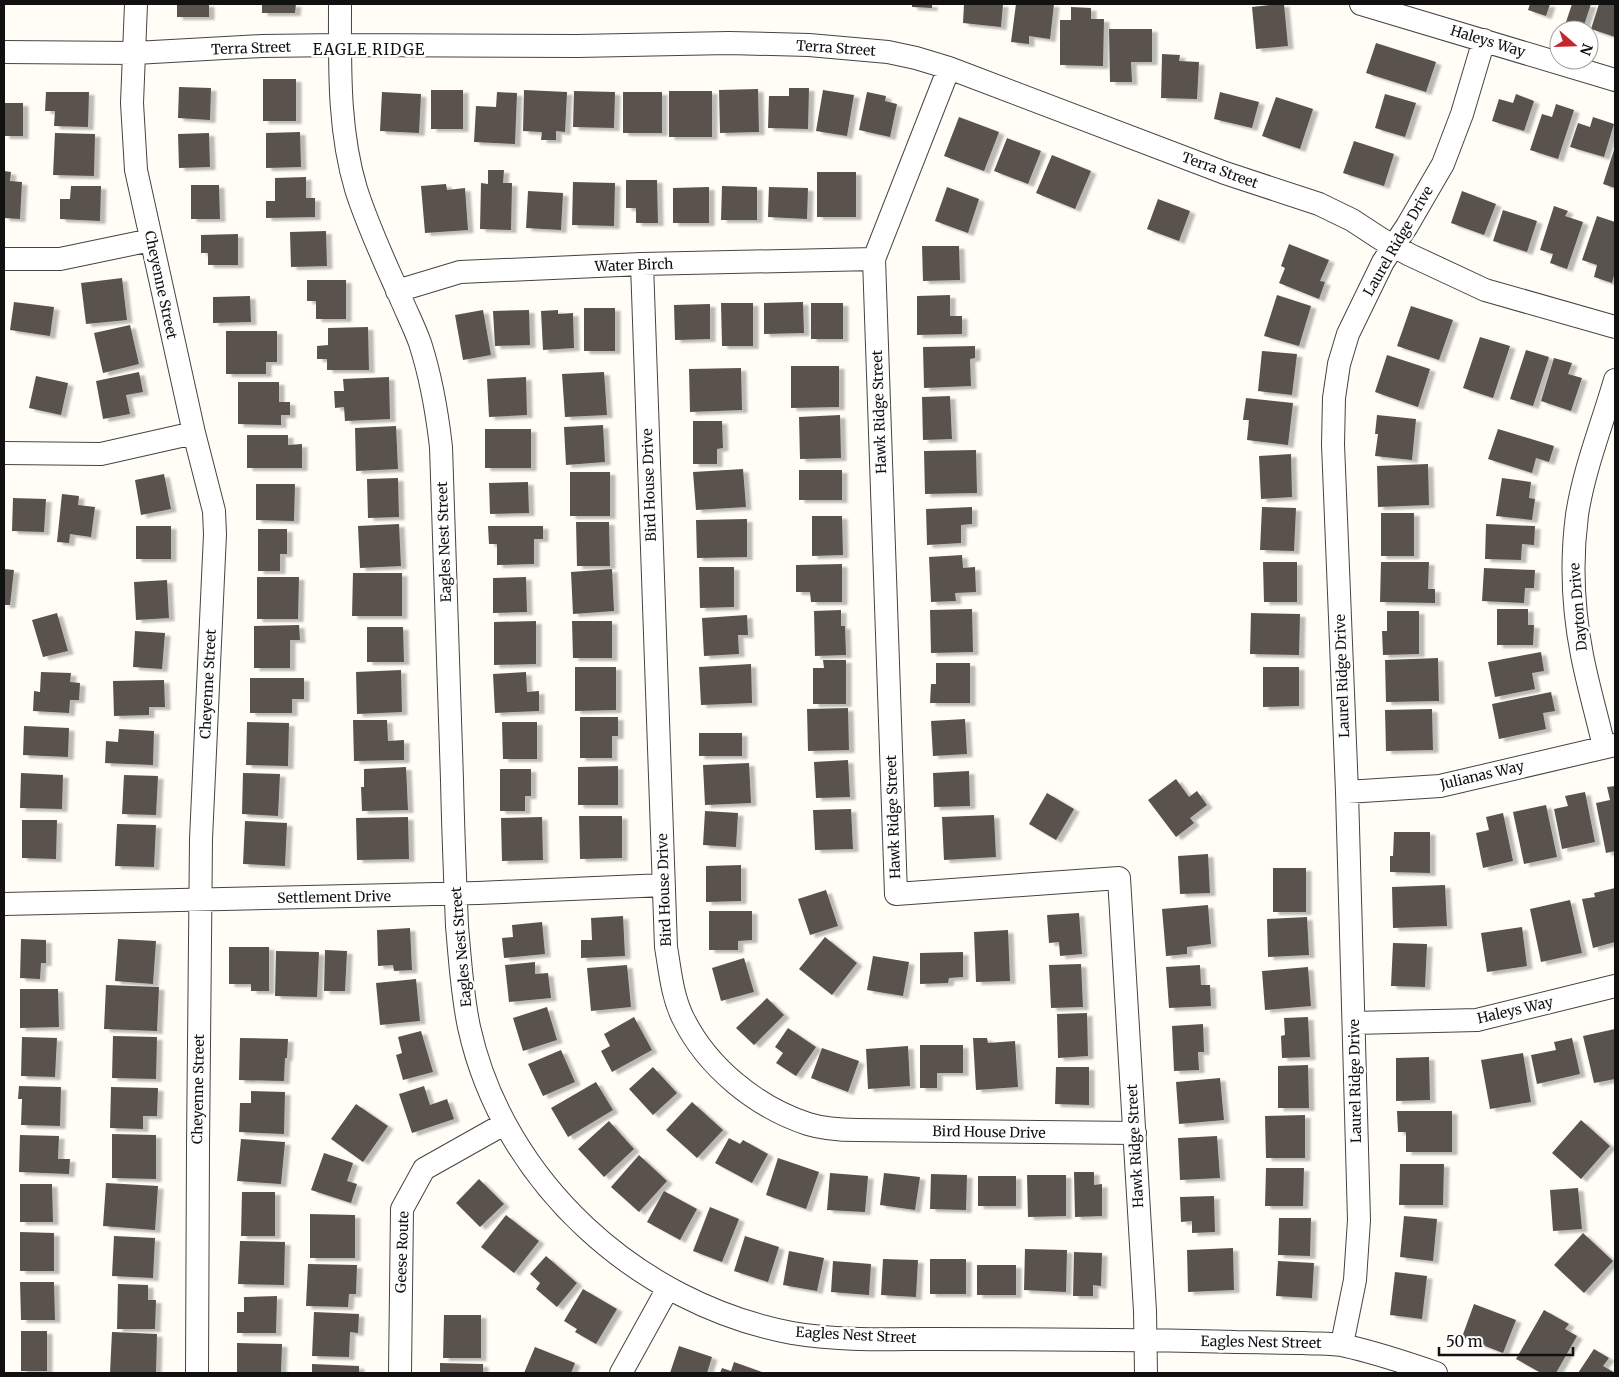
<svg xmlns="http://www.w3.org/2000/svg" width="1619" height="1377" font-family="Merriweather,serif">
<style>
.building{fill:#5a524d;filter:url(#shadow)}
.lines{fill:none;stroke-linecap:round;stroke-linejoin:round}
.minor-casing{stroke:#444;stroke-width:24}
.minor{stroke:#fff;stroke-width:22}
.labels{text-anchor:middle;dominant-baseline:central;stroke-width:5;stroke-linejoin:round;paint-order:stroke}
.street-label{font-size:14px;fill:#111;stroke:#fff}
.neighbourhood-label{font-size:15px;letter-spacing:1px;fill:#111;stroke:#fff}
</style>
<defs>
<filter id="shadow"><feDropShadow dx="5.5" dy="3" stdDeviation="1" flood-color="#0004"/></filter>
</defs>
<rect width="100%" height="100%" fill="#fffdf5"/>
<path class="building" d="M177,4H209V17H177Z
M262,4H296L295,13H262Z
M912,4H932V8L912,7Z
M964,4H1003L1001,27L963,23Z
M1016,4H1054L1050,39L1029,36V44L1011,42Z
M1280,4H1284L1288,46L1256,49L1252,7Z
M1530,4H1550L1546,16L1528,10Z
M1572,4H1591L1583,28L1566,22Z
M1599,4H1615V37L1591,29Z
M1071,7L1091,8V19H1104L1103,66L1060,65V20H1071Z
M1109,29H1152V62H1131L1132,82H1110Z
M1376,43L1436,62L1426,92L1366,73Z
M1162,54L1180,55L1179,61L1199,62L1197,99L1161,98Z
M263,79H296V121H263Z
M179,87L211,88L210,120L178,118Z
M789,88H809L808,129L768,128L769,96H789Z
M758,89L759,132L720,133L719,90Z
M431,90H463V129H431Z
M524,90L567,92L565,132L556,131V140H541L542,132L523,131Z
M823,90L854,95L847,136L816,131Z
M574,91L615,92L614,128L573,127Z
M669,91H712V137H669Z
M46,92H89L88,127L54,126L55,111H45Z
M382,92L421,94L419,133L380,131Z
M497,92L517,93L515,144L474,142L476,106L496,107Z
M623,92H662V133H623Z
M867,92L886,96L885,101L897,104L890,137L859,130Z
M1220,92L1259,102L1252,128L1214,119Z
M1385,94L1416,103L1405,137L1375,128Z
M1516,94L1534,101L1524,131L1492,121L1499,99L1513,103Z
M1276,97L1313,109L1300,149L1262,136Z
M4,103H23V136H4Z
M1556,104L1574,110L1558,159L1530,150L1542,114L1552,117Z
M959,117L999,132L984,171L944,156Z
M1593,117L1614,124L1604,157L1570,147L1578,123L1590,127Z
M300,132L301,167L266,168V133Z
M55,133L95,134L94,176L53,175Z
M209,133L210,167L179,168L178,134Z
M1007,138L1041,151L1028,184L994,171Z
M1354,141L1394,154L1384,186L1343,173Z
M1615,147V188L1603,184Z
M1052,155L1091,171L1075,209L1036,193Z
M488,170H504L503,183H512L511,230L480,229L481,183L488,184Z
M4,171L11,172L10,181L22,182L20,219L4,218Z
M817,172H856V217H817Z
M306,177V198H315V217L266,218V201H275V178Z
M626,180H657L658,223H636V208H626Z
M573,182L615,183L614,226L572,225Z
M446,184L447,190L465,188L468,230L425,233L421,186Z
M191,185H219L220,219H191Z
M71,186H101L100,221L60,219V199H70Z
M722,186L757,187V220H721Z
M709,187V223H673V188Z
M769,187L808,188L807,219L768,217Z
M947,187L979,199L968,233L935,221Z
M528,191L563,193L561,230L526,228Z
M1462,191L1496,204L1484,235L1451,223Z
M1158,199L1190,211L1179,241L1147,229Z
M1554,206L1568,211L1565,216L1583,222L1567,269L1550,263L1553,254L1540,250Z
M1503,210L1537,221L1527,252L1493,241Z
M1597,216L1615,222V272L1612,283L1594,277L1597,265L1582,260Z
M326,231L327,266L291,267L290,232Z
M238,234V265H208V253H201V235Z
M1289,244L1329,260L1320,281L1325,282L1319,299L1279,283L1285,268L1281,266Z
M922,246H959L960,280L923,281Z
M122,278L127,320L86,324L81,283Z
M307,280H346V319H316V301H307Z
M950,295V316H962V334L917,335V296Z
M1277,295L1311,306L1299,346L1264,336Z
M250,296L251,322L213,323V297Z
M14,302L54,307L50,336L10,330Z
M803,302L804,333L764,334V303Z
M721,303H753V346H722Z
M811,303H843V339H811Z
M710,304V339L675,340L674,305Z
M1411,306L1453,320L1439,360L1397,346Z
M584,308H615V351H584Z
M483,310L491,355L463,360L455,315Z
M529,310L530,345L495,346L493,311Z
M558,310V314L573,313L574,348L543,350L541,311Z
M130,325L139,364L103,373L94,333Z
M368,327L369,370H327V359H317V346L328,345V328Z
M226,331H277V362H266V374H226Z
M1480,337L1510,346L1493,398L1463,388Z
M975,346V358L970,359L971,386L924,388L923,347Z
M1526,350L1549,357L1533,406L1510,399Z
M1262,351L1297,354L1292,395L1258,391Z
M1387,355L1430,369L1418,407L1375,392Z
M1554,358L1572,363L1568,374L1582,378L1571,411L1541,401Z
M791,366H839V407L791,408Z
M741,368L742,410L690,412L689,369Z
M139,372L143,392L126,395L130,414L103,419L96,381Z
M604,372L607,415L565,417L562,374Z
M36,376L68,383L61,415L29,408Z
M389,377L390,419L345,421L344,407L335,408L334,391H344L343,379Z
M526,377L527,415L489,417L487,379Z
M238,382H279V402H290V415H281V425L238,424Z
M950,396L952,439L923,440L922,397Z
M1246,398L1293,403L1288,445L1247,440L1249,420H1243Z
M840,415L841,458L800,459L799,417Z
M1377,415L1416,419L1412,460L1375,456L1378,434H1375Z
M693,421H722L723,448L717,449V464H693Z
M603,425L605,462L566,465L564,427Z
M396,426L398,469L356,471L355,428Z
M485,429H531V468H485Z
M1498,429L1554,446L1549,462L1536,458L1532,473L1488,459Z
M247,435H288V445L302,444V468H247Z
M976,450L977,493L925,494L924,451Z
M1291,454L1292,497L1261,499L1259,456Z
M1428,464L1429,505L1378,507L1377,466Z
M743,469L746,507L696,510L693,472Z
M799,470H842V500H799Z
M570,472H610V516H570Z
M164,474L171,509L141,515L135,480Z
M398,478L399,517L368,518L367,479Z
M1502,478L1531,482L1529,498L1535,499L1532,520L1496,516Z
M528,482L529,513L490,514L489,483Z
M256,484H295L294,521L256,520Z
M62,494L79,496L78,505L95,507L91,537L70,534L69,543L57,542Z
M13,498L46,499L44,532L12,531Z
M972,507V524L961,525V543L927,545L926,509Z
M1262,507L1296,508L1294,551L1260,550Z
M1381,513H1414V556H1381Z
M812,516H842L843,555L812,556Z
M747,519V557L697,558L696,520Z
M576,522H609L610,566H577Z
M399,524L401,566L360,568L358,526Z
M1486,524L1535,526L1534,545L1522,544L1521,560L1485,559Z
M136,526H171V559H136Z
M488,526H543V539H534V564L497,565V544H489Z
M258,529H287V554H280V571H258Z
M962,555L963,568L975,567L976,592L955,593L956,601L931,602L929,557Z
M1263,562H1297V602H1264Z
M1381,562H1429L1428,589H1435V603L1380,602Z
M842,564V602H811L810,592H796V565Z
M699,567H734V607L700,608Z
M1484,568L1535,570L1534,588H1525L1524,603L1482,601Z
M4,569L14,570L10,605H4Z
M612,569L614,611L573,614L571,572Z
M353,573H402V616H352Z
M257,577H299L298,619H257Z
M526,577L527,612L493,613V578Z
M167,580L169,618L136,620L134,582Z
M972,609L973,652L931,653L930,610Z
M1497,609H1528V625H1534L1533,645H1497Z
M841,610V626H845L846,655L815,656L814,611Z
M1387,611H1419V654L1383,655L1382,631H1387Z
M57,613L68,651L43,657L32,620Z
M1251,613L1300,614L1299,655L1250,654Z
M747,615L748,635H738L739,654L704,656L702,618Z
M536,621V664L494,665V622Z
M572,621H612V658H573Z
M299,625L300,640H290V668H254V626Z
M367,627H403L404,662H367Z
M135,631L165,633L162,669L133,667Z
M1541,652L1544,671L1532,673L1535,689L1495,697L1488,662Z
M1438,658L1439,701L1386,702L1385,660Z
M823,660H846V704H813V668H824Z
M936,663H970V703H930L931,684H936Z
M751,664L752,703L701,705L699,667Z
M575,667H616V710L575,711Z
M1263,667H1299V706L1263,707Z
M401,670L402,712L357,714L356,672Z
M41,672L71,673L70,682L80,683L79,700H70L69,713L33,711L34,691L40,692Z
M526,672L527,692L539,691V711L495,713L493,674Z
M250,678H304V699H292V713H250Z
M164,680L165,707H149V715L114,716L113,681Z
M1551,692L1555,711L1543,713L1546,729L1499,739L1492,704Z
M848,708L849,750L808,751L807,709Z
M1432,709L1433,750L1386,751L1385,710Z
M580,717H618V736H612V758H580Z
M965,719L967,754L933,756L931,721Z
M353,720H387L388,741L404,740V760L354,761Z
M247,722L289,723L288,766L246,765Z
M502,722H537V759H503Z
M24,726L69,728L68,757L23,755Z
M119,729L154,731L153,765L105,763L106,741L118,742Z
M699,733H742V756H699Z
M848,760L850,797L816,798L814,762Z
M749,763L751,803L705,805L703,765Z
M618,766V805H578V767Z
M406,767L408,810L362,811L361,787H364V769Z
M500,769H531V796H525V811H500Z
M969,771L970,806L934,807L933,773Z
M21,773L63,775L62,809L20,808Z
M243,773L280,774L278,816L242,814Z
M124,775L158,776L156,815L122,814Z
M1176,779L1189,797L1197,791L1207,805L1190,818L1194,823L1176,837L1148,800Z
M1615,786V851L1606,853L1596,803L1610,800L1607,787Z
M1585,792L1595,842L1562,849L1554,809L1568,806L1565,796Z
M1047,793L1074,809L1056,840L1029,824Z
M1546,805L1557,857L1524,864L1513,812Z
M851,809L853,849L815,850L813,810Z
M705,811L738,813L736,847L703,845Z
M1503,813L1513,861L1483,868L1476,833L1489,830L1486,817Z
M994,815L996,857L944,860L942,817Z
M579,816H622V858L580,859Z
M408,817L409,859L357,860L356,818Z
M542,817L543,860L502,861L501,818Z
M22,820H57L56,859L22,858Z
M245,821L287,823L285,866L243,864Z
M117,824L156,825L154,867L115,866Z
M1394,832H1430V873L1390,872V856H1393Z
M1208,854L1210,893L1180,894L1178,856Z
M741,865V901L706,902V866Z
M1273,868H1306V912H1273Z
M1445,885L1447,926L1393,928L1392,887Z
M1615,888V942L1593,948L1582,899L1595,897L1594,893Z
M826,890L838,926L810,935L798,899Z
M1570,900L1582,953L1541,962L1530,909Z
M1208,905L1211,944L1187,947V954L1166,956L1162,909Z
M709,911H752V940L738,941V950H709Z
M1079,913L1082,954L1060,956L1059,942L1049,943L1047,915Z
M623,916L625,956L581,958V940H592L591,918Z
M1307,917L1309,955L1268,957L1267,919Z
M542,922L545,954L504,958L502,938L513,937L512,925Z
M1522,927L1527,966L1487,972L1481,933Z
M410,928L412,970L394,971L393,965L378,966L377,930Z
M1008,930L1010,981L976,982L974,932Z
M825,937L857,963L832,995L799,969Z
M21,939L46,940V963H41L40,979L20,978Z
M118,939L156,941L153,984L115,981Z
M1393,943L1427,944L1425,987L1391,986Z
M229,947H269V991H251V984H229Z
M325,950L347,951L345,991H324Z
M276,951L319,952L317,997L275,996Z
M963,952V977L949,978L948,983L920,984V953Z
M873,956L909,962L903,996L867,990Z
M744,958L754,992L721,1001L712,968Z
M535,962V974L548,973L551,998L509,1002L505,965Z
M1081,964L1083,1007L1051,1008L1049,965Z
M627,965L631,1007L591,1011L587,968Z
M1200,965L1201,985H1210L1211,1006L1169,1008L1166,967Z
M1308,967L1311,1006L1265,1010L1262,971Z
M416,979L420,1021L380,1025L376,983Z
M106,985L159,987L157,1031L104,1029Z
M20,989H58L59,1027L20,1028Z
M767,998L784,1015L754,1045L736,1028Z
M547,1007L557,1040L523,1051L513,1018Z
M1087,1013L1088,1056L1058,1058L1057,1014Z
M634,1017L652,1050L612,1072L601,1051L610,1046L604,1034Z
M1308,1017L1310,1057L1282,1058L1281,1036L1285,1035L1284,1018Z
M1203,1024L1204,1052H1198L1199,1070L1174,1071L1172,1026Z
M788,1028L816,1047L796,1076L776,1063L783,1053L775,1047Z
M1615,1029V1079L1594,1083L1583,1036Z
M421,1031L433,1072L403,1080L396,1055L402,1053L398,1037Z
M113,1036L157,1037L156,1079L112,1078Z
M22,1037L57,1038L55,1077L21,1076Z
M240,1038L288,1039L287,1058H285L284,1081L239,1080Z
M973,1038H987L988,1043L1015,1041L1018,1087L976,1090Z
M1572,1038L1580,1074L1537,1084L1531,1055L1556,1050L1554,1042Z
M920,1045H963V1073H937V1088H920Z
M908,1046L910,1086L868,1089L866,1049Z
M822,1048L859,1061L848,1092L811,1078Z
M561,1050L575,1082L543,1096L528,1064Z
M1523,1053L1531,1102L1490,1109L1481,1060Z
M1429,1057L1430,1100L1396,1101V1058Z
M1308,1065L1309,1108H1278V1066Z
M653,1067L677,1093L653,1115L629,1089Z
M1056,1067H1089V1105L1055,1104Z
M1220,1078L1224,1120L1179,1124L1176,1082Z
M596,1082L613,1110L568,1137L551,1108Z
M19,1086L61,1087L60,1126L21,1125L22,1099H18Z
M424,1086L430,1105L447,1099L454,1119L412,1133L399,1094Z
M111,1087L158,1088L157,1116H143V1129L110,1128Z
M251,1091L285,1092L284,1134L239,1132L240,1103H251Z
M692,1102L723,1130L697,1158L666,1130Z
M356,1104L388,1126L363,1162L331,1139Z
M1397,1111H1452V1152H1406V1132H1398Z
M1305,1115V1158H1266L1265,1116Z
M1581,1120L1610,1146L1581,1179L1552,1153Z
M609,1121L634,1149L604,1177L578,1149Z
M112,1134L156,1135V1179L112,1178Z
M20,1135L59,1136L58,1159H70L69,1174L19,1172Z
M1217,1136L1220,1178L1180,1180L1178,1138Z
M729,1138L740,1144L743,1140L768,1154L752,1183L715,1163Z
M241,1139L285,1142L281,1184L237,1181Z
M324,1153L353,1163L347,1181L357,1184L351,1203L311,1190Z
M639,1155L667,1181L639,1212L611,1187Z
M778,1158L819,1172L806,1209L766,1195Z
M1400,1164H1444L1443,1205H1399Z
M1266,1168H1304L1303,1206H1265Z
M1074,1172H1094V1185L1102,1184V1216L1075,1217Z
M830,1173L868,1176L865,1212L827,1210Z
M884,1173L920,1177L915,1210L880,1205Z
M931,1174L967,1175L966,1210L930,1209Z
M1027,1175H1066V1216L1028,1217Z
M978,1176H1016V1206H978Z
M479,1179L504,1204L480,1227L456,1203Z
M106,1183L158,1186L155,1230L103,1226Z
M20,1184H52L53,1222H20Z
M1578,1188L1582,1229L1553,1231L1550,1190Z
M664,1191L697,1209L680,1240L647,1222Z
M242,1192H275V1236H241Z
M1214,1196L1215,1232L1192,1233V1221L1181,1222L1180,1197Z
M710,1207L739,1219L722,1262L693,1251Z
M310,1214L355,1215V1258H310Z
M506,1215L539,1241L514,1273L481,1247Z
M1404,1216L1437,1219L1433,1261L1400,1257Z
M1279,1218H1311L1310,1256L1278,1255Z
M20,1232L54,1233V1271H20Z
M1583,1233L1613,1261L1584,1293L1554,1265Z
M114,1236L155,1238L153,1278L112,1276Z
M745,1236L779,1247L768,1282L734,1271Z
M240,1241L285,1242L284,1285L238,1284Z
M1233,1248L1234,1290L1188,1292L1187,1250Z
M1025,1249L1067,1250L1066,1292L1024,1290Z
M789,1251L824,1258L817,1291L783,1285Z
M1074,1252L1102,1253L1101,1286L1093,1285V1296H1073Z
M546,1256L577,1283L557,1307L536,1289L540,1283L530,1274Z
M883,1259L918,1260L916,1297L881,1295Z
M930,1259H966V1294H930Z
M833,1261L871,1264L869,1295L831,1292Z
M1278,1261L1314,1263L1312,1298L1276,1296Z
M308,1264L357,1265L356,1294H349L348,1307L306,1306Z
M977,1265H1016V1295H977Z
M1395,1272L1427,1276L1422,1319L1390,1315Z
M20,1282H54L55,1320H21Z
M118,1284L148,1285V1300H156L155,1329H117Z
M583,1289L617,1309L596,1344L575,1332L577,1329L564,1321Z
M277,1296L276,1333H237V1312H244V1297Z
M1474,1304L1516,1320L1503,1353L1462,1337Z
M1544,1310L1569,1324L1565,1329L1577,1336L1556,1373H1541L1516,1359Z
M314,1312L359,1314L358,1333L350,1332L349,1357L312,1356Z
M444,1315H481V1358H443Z
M21,1331H47V1371H21Z
M112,1332L157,1334L156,1373H110Z
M237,1343L282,1344L281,1373H237Z
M679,1346L712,1357L707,1373H670Z
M535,1347L575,1363L571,1373H524Z
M1594,1349L1609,1358L1603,1366L1615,1373H1578Z
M734,1362L765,1373H720L722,1368L731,1371Z
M440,1363L483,1364V1373H440Z
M312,1364L359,1366V1373H312Z"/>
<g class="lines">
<g class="minor-casing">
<path id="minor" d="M136,4L132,103L136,170L194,433L214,511L215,534L201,839L198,1146L197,1373
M340,4C340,66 338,129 356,189C368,227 386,265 402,301C408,315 415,329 420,343C431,377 437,412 441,447C444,558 448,669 452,780C453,829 455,877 457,926C460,960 462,994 469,1027C503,1182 638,1304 792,1333C839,1341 889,1339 937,1339C1036,1339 1136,1339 1236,1342C1258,1342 1281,1343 1304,1343C1318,1344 1333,1343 1346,1346C1377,1353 1407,1363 1436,1373
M1361,4L1615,80
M4,52L135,53L262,46L340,45L577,46L729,43L809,45L888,52L916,58L949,68L1225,173L1319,204L1352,220L1381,239L1410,255L1485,290L1615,327
M949,68L874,259L896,894L1119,878L1145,1311L1146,1373
M4,259H60L151,240
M642,264L666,947C670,970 672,996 683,1018C707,1067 756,1107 808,1124C824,1129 841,1130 857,1130L1135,1133
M397,291L460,272L642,264L874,259
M4,453L101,454L194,433
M1604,747C1597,716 1588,686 1582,655C1573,609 1571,561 1577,515C1584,469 1602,425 1615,380
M1347,792L1440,786L1615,745
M4,904L478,893L664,885
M1354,1023L1477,1020L1615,986
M1342,1344L1355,1280L1359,1220L1347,792L1333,444L1334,398L1339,364L1348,334L1383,262L1407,226L1443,164L1462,114L1484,40
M400,1373L402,1209L424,1169L504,1124
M621,1373L668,1288"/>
</g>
<use href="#minor" class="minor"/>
</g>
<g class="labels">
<g class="street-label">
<text transform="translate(1488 41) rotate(17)">Haleys Way</text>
<text transform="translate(251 48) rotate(-2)">Terra Street</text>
<text transform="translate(836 48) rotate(4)">Terra Street</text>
<text transform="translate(1220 170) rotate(20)">Terra Street</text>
<text transform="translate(1398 241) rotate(-60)">Laurel Ridge Drive</text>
<text transform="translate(634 265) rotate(-2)">Water Birch</text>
<text transform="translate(161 285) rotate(78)">Cheyenne Street</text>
<text transform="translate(879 412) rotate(-92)">Hawk Ridge Street</text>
<text transform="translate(649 485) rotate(-92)">Bird House Drive</text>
<text transform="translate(444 542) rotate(-92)">Eagles Nest Street</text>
<text transform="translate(1578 607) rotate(-95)">Dayton Drive</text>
<text transform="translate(1342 676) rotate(-92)">Laurel Ridge Drive</text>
<text transform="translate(208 684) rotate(-87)">Cheyenne Street</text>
<text transform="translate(1482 775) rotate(-13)">Julianas Way</text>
<text transform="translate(893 817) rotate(-92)">Hawk Ridge Street</text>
<text transform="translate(664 890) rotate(-92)">Bird House Drive</text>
<text transform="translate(334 897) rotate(-1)">Settlement Drive</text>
<text transform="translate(461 947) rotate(-95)">Eagles Nest Street</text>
<text transform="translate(1515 1010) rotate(-13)">Haleys Way</text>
<text transform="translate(1355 1081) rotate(-91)">Laurel Ridge Drive</text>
<text transform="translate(198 1089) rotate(-89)">Cheyenne Street</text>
<text transform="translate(989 1132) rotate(1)">Bird House Drive</text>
<text transform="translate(1135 1146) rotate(-93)">Hawk Ridge Street</text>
<text transform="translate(402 1252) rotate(-88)">Geese Route</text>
<text transform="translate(856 1335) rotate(3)">Eagles Nest Street</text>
<text transform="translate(1261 1342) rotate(1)">Eagles Nest Street</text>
</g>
<g class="neighbourhood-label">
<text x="369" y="49">EAGLE RIDGE</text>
</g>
</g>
<rect width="1619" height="1377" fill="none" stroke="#111111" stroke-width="10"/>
<g transform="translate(1574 45) rotate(110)"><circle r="24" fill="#ffffff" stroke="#a0a0a0"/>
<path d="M0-4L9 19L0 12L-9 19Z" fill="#c4262e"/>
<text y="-8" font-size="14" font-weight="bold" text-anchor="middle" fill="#111111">N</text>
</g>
<path d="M1439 1347v8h134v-8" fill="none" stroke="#111111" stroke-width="2.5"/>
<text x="1446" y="1347" font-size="15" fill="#111111" stroke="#ffffff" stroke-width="4" paint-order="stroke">50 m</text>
</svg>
